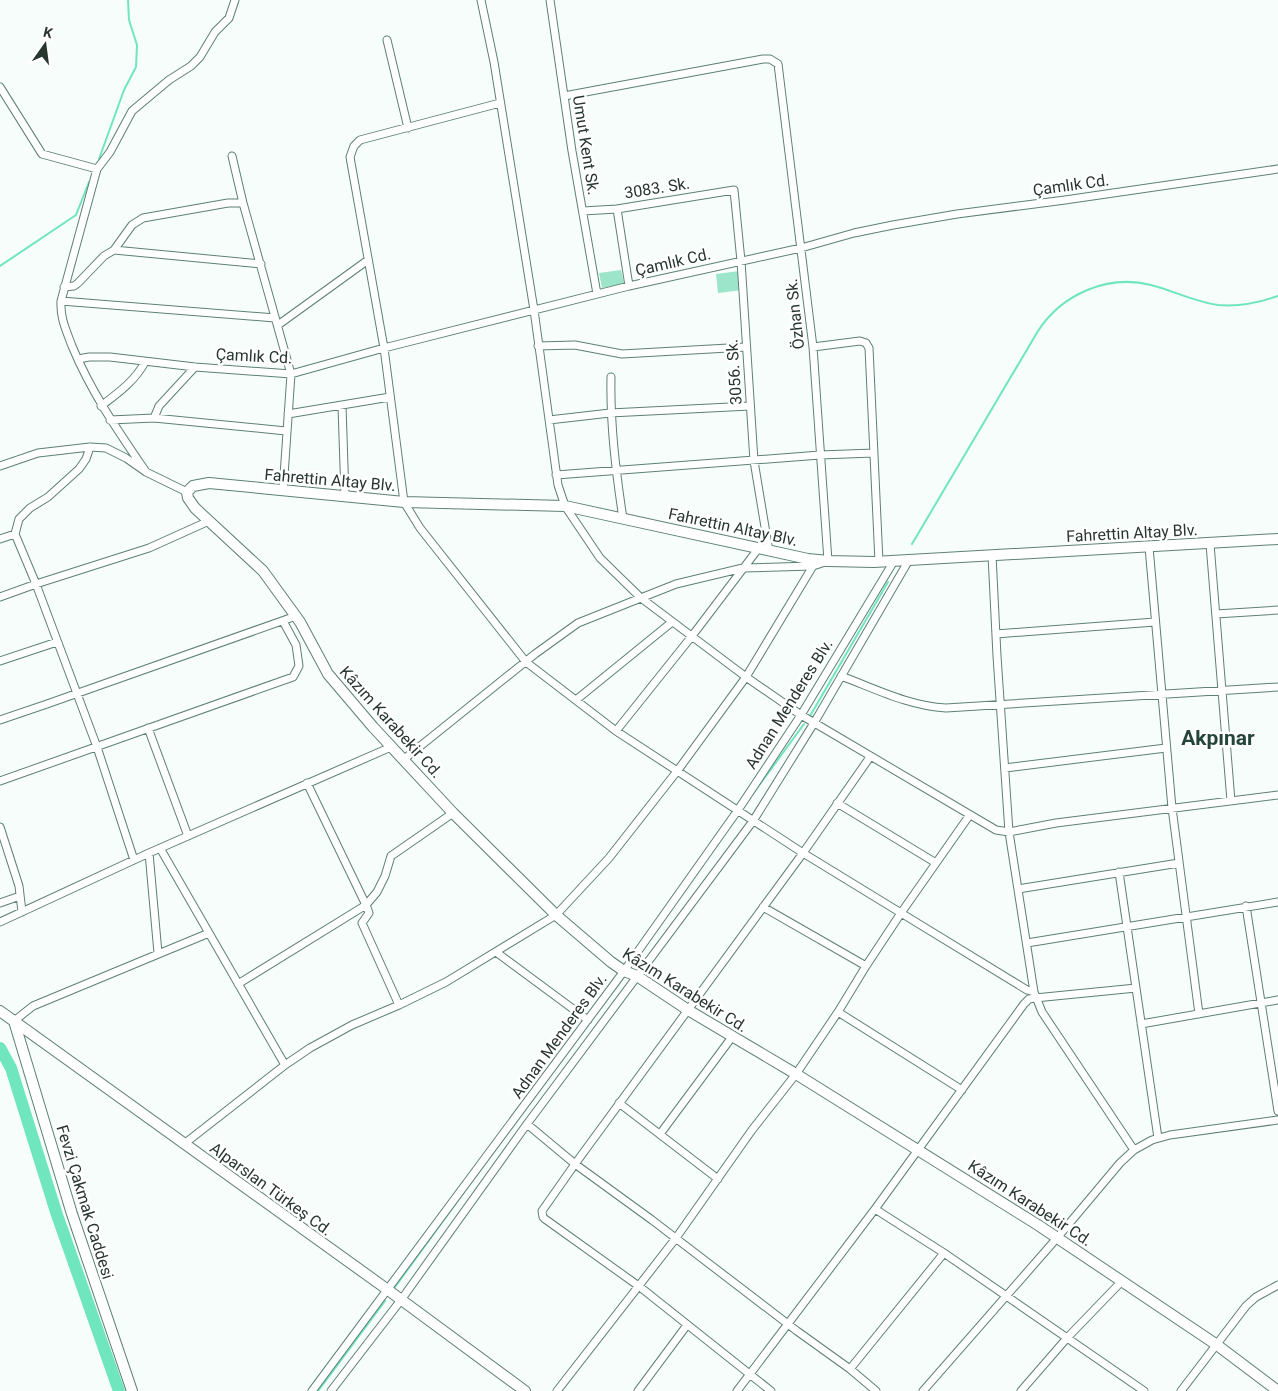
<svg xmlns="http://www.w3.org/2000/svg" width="1278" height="1391" font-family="Roboto,sans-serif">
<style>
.green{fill:#9ce5ca}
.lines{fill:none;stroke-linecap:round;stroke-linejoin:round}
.stream{stroke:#70e6bf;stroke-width:2}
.river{stroke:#70e6bf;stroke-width:12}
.street-casing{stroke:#5e8073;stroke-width:9}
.secondary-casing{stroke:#5e8073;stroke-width:12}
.street{stroke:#fff;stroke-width:7}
.secondary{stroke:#fff;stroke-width:10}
.labels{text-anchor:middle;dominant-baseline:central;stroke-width:5;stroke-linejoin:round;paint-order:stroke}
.street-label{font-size:16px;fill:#283630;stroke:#fff}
.district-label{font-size:21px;font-weight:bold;fill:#25453a;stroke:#fff}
</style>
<rect width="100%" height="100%" fill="#f6fdfa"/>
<path class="green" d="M621,270L624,284L602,288L599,273Z
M740,271L742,290L718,293L716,274Z"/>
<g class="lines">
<path class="stream" d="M99,159L124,90L136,67L137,45L129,20L128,0
M0,266L76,215L89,182
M912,544L1038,331C1062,294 1108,274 1151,285C1174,291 1195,302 1218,305C1239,307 1258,303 1278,296
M810,716L888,582
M752,795L804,724
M395,1287L464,1192
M318,1391L385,1301"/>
<path class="river" d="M0,1048L11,1068L56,1212L119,1391"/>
<g class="street-casing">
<path id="street" d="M481,0L494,62L534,310L558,485L565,506L600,558L641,598L746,677L801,715L996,830L1009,832L1056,823L1278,795
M550,0L572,151L597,294
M387,40L408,128
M0,87L42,154L97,169
M500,103L360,140L354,146L350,157L384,348L404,502L420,528L526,662L616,731L803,853L901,913L866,966L763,907
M232,156L243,203
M617,209L629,286
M583,211L617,209L734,190L741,261L754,461L769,551
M114,250L261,264
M64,287L74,286L78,283L104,256L114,250L132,225L143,218L228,203H243L291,374L283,490
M61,301L275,318
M278,325L368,260
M538,346L575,345L622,354L746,347
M813,347L860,341L866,343L869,348L879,562
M78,359L89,357H110L195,367L291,374L384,348L629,286L801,248L854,233L893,225L957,214L1065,200L1278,169
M611,377C610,425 616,472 623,519
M101,406C118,393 135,381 145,362
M342,406L345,496
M288,414L390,397
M154,418L159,406L195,367
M110,420L154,418L286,431
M549,420L610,413L750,406
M90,447L86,459L79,469L48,497L30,508L19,519L15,534L36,584L97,747L134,860
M0,466L38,453L90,447L106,448L126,458L146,472L187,492
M146,472C118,431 91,392 72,346C66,330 60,318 61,301L97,169L110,152L132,111L169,80L191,66L200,57L215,32L229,18L235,0
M556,475L820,455L874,453
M0,539L15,534
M1210,544L1231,801
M1149,547L1172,808L1199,1014
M0,597L36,584L149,548L209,521
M1216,614L1278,610
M996,634L1155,622
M0,661L57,642
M841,676C876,689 909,706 946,708L1278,687
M576,700L672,622
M0,720L47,704L296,616
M148,728L188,836
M616,731L692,636L758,549
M403,760L535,654L578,623L676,584L743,568L813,566L828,561L813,347L778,64L770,59H763L564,96
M1005,768L1166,748
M0,781L293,677L299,666L296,645L283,621
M307,783L366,905L369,913L362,923L399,1005
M837,803L936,863
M969,816L901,913L1027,990L1034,992
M0,827L19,886L22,912
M160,848L209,933
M149,853L158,953
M1119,872L1158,1138
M1018,889L1179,863
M0,903L20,896
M1246,906L1278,1111
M0,922L149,853L391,747
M1027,943L1278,902
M496,952L588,1020
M238,984L366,905L377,892L385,876L391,856L453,813
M838,1012L962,1090
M14,1021L33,1006L209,933L285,1065
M1141,1024L1278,1000
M619,1103L718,1179
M527,1124L575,1164L652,1220L797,1331L850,1369L876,1391
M660,1134L732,1037
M184,1144L285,1065L310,1048L352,1025L399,1005L446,982L556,915L609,858L678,770L746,677L813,566
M1134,1150L1152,1140L1170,1135L1278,1120
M875,1209L944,1253L1144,1391
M850,1369L944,1253
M312,1391L624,971L738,810L801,715L894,561
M331,1391L401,1300L527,1124L753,821L814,723L909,560
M557,1391L676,1238L752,1130L796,1074L838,1012L866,966
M638,1391L687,1325
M737,1391L875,1209L1024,1004L1029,999L1035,998L1136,988
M771,1391L640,1287L545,1219L543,1217L542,1211L575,1164L803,853L870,757
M923,1391L1057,1238L1120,1163L1134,1150L1042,1012L1034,992L1009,832L997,656L992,555
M1021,1391L1067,1338L1122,1281
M1181,1391L1246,1306L1256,1297L1278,1285"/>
</g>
<g class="secondary-casing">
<path id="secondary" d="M1278,539L874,562L828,561L808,559L565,506L404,502L209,483L193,486L187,492L188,498L195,508L263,571L300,622L328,674L373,727L453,813L556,915L611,962L624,971L637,976L688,1010L796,1074L1038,1225L1217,1345L1278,1391
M0,1011L388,1290L525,1391
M14,1021L72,1214L132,1391"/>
</g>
<use href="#street" class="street"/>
<use href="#secondary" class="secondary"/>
</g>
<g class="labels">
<g class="street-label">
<text transform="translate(586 145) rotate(81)">Umut Kent Sk.</text>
<text transform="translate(1071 185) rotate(-8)">Çamlık Cd.</text>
<text transform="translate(657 188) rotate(-9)">3083. Sk.</text>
<text transform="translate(673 262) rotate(-13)">Çamlık Cd.</text>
<text transform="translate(795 314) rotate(-96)">Özhan Sk.</text>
<text transform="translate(254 356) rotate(3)">Çamlık Cd.</text>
<text transform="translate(734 372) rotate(-94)">3056. Sk.</text>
<text transform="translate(330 480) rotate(5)">Fahrettin Altay Blv.</text>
<text transform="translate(733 527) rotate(12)">Fahrettin Altay Blv.</text>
<text transform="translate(1132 533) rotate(-3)">Fahrettin Altay Blv.</text>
<text transform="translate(789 704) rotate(-58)">Adnan Menderes Blv.</text>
<text transform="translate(391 722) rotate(48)">Kâzım Karabekir Cd.</text>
<text transform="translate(685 990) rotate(32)">Kâzım Karabekir Cd.</text>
<text transform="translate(559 1036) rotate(-54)">Adnan Menderes Blv.</text>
<text transform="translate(271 1189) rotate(36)">Alparslan Türkeş Cd.</text>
<text transform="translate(85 1202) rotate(73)">Fevzi Çakmak Caddesi</text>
<text transform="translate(1030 1203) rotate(33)">Kâzım Karabekir Cd.</text>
</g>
<g class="district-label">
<text x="1218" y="738">Akpınar</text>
</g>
</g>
<g transform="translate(45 45) rotate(14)" stroke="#ffffff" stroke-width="4" paint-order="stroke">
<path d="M0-4L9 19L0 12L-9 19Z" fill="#283630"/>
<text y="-8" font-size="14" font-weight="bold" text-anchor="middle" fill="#283630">K</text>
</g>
</svg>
